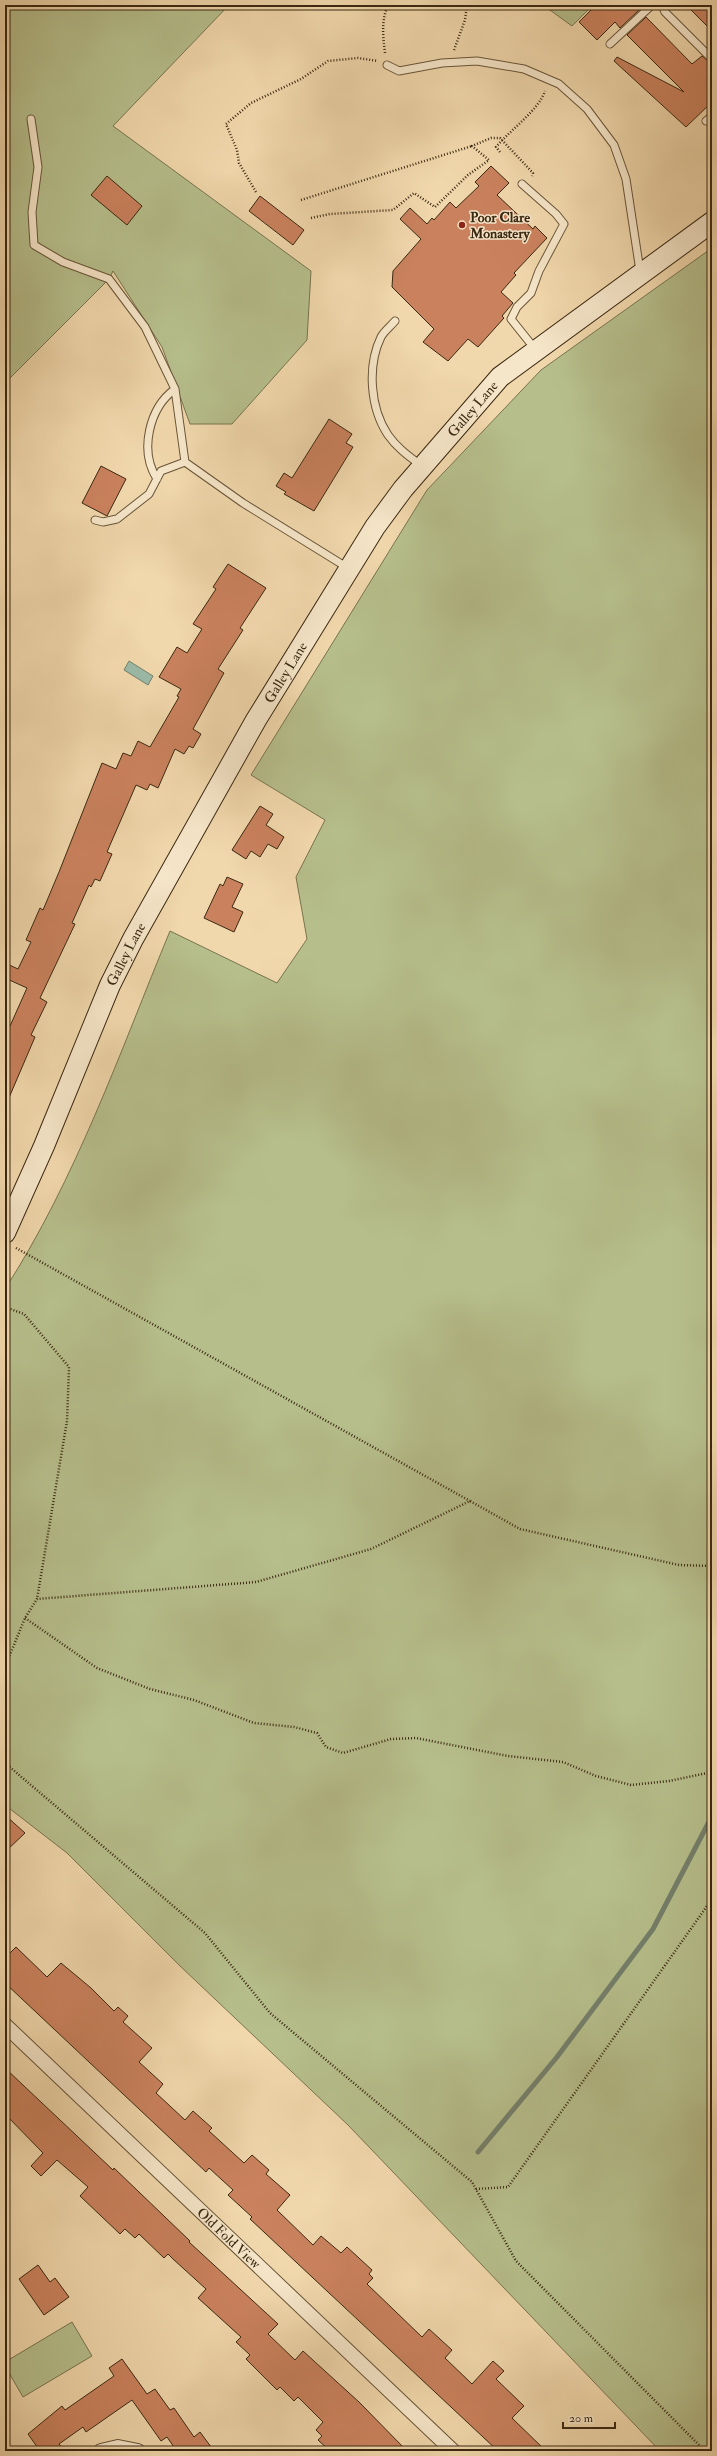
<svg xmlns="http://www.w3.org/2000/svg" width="717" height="2456" font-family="'IM FELL Double Pica',serif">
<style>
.green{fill:#b6bf8c;stroke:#78744f}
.water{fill:#9bbaa8;stroke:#74806c}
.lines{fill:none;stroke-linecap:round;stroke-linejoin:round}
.stream{stroke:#74806c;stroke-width:5}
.building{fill:#ca825e;stroke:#3a2812}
.lane-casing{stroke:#685438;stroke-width:9}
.street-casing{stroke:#685438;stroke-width:16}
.secondary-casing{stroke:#3a2812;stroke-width:22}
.path{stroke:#3a2812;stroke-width:2.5;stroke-dasharray:1 2;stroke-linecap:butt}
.lane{stroke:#f6e6c9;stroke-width:7}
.street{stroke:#f6e6c9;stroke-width:14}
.secondary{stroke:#f6e6c9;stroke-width:20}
.poi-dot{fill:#8f2418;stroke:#f6e6c9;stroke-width:1.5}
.labels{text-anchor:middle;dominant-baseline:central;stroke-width:3;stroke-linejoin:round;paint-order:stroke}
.poi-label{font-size:14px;font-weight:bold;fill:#3a2812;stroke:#f6e6c9;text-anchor:start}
.street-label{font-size:14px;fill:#3a2812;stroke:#f6e6c9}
</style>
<rect width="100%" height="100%" fill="#f1d8ac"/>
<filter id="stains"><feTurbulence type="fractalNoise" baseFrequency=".005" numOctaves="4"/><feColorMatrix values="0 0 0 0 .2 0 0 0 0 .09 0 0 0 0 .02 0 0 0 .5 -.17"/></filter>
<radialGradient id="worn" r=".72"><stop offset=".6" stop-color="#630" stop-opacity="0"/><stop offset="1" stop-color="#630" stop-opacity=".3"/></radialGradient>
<path class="green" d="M5,5H229L113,126L311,271L307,340L232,424H190L162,347L113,271L109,279L5,383Z
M543,5H593L572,26Z
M712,248V2451H660L348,2125L179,1965L67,1853L5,1805V1289C76,1179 120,1052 170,931L277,983L307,939L296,877L325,820L251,775L427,490L541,370Z
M72,2322L92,2356L23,2397L5,2366V2362Z"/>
<path class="water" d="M129,661L153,676L148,685L124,670Z"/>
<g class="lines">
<path class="stream" d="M478,2152L557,2057L653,1929L712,1816"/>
</g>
<path class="building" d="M596,5H634L639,10L620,28L615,22L597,40L579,22Z
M686,5H712V31Z
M646,17L692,64L702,56L712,64V102L686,127L614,61L617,57L684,92L627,35Z
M491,166L509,183L497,195L533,229L535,226L547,238L514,273L516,275L501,292L513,303L502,316L504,318L478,347L468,339L448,361L423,342L434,329L392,287L393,271L421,239L400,219L410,208L427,224L432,218L434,220L450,202L456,208L479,186L475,182Z
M107,176L142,206L127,225L91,195Z
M260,196L304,230L293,245L249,211Z
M329,419L352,434L346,443L353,447L314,511L284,494L286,492L276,486L284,473L292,478Z
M101,466L126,479L107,516L82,503Z
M228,564L266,588L240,628L243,630L218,669L224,673L193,729L201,734L193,748L189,746L184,754L175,749L158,788L150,784L147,790L136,785L107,852L112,854L100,881L95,879L91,887L89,885L72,923L75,924L40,998L47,1002L31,1035L35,1037L5,1107V1024L10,1026L27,988L5,978V963L18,969L31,942L26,940L40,908L43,910L59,872L102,763L116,769L123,753L131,756L138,741L150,747L179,697L177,696L181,689L159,677L177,647L187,653L202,629L193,624L216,589L213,587Z
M260,806L273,814L266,825L284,837L277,849L268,844L260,857L251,851L246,859L232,850Z
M227,877L243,884L232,907L243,912L234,932L204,918L220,884L223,886Z
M5,1815L25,1833L5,1852Z
M16,1947L47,1977L61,1963L91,1988L114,2011L118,2007L128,2016L123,2022L152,2048L139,2062L163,2084L156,2093L185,2120L193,2111L212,2128L209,2131L244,2163L252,2155L269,2170L266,2174L290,2195L277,2210L313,2245L321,2236L341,2253L347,2247L372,2270L369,2274L373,2278L367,2284L422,2337L429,2329L452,2350L445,2358L472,2384L493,2361L504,2371L496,2379L524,2406L512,2418L546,2451H498L250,2219L252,2217L228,2195L233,2190L209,2168L206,2172L5,1983V1958Z
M5,2068L113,2170L114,2168L190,2241L189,2242L278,2324L268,2334L295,2360L303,2351L359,2402L407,2451H330L318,2440L322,2436L316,2430L323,2422L298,2397L294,2401L280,2387L277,2390L246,2359L250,2355L236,2342L241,2337L198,2298L206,2289L173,2259L168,2254L164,2258L139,2234L135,2238L125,2229L120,2234L80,2196L88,2187L57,2160L41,2176L31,2166L43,2153L5,2114Z
M38,2265L50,2282L55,2278L69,2297L44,2315L19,2279Z
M122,2359L147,2394L155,2389L170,2410L174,2408L194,2437L200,2432L214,2451H174L176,2450L167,2437L161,2441L132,2400L86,2432L83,2427L59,2444L65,2451H40L28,2434L62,2406L65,2410L114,2376L109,2368Z"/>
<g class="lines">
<g class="lane-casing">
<path id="lane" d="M662,5L665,12L712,59
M610,44L652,5
M387,65L399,71L442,63L477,61L524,69L559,84L587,109L614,145L626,179L640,271
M31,119L38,167L32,212L34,245L63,262L109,279L145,327L175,389L185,462
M706,121L712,116
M522,184L556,214L564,224L539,271L531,293L517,307L511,319L535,349
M395,321C391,326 384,331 381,337C367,366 370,408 388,435C397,448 410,457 422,466
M157,479C139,451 149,408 175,389
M95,520L103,522L117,519L149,494L161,471L185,462L243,503L348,568"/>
</g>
<g class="street-casing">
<g id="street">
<path id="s1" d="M5,2025L453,2451"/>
<path d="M101,2451L118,2447L138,2451"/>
</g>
</g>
<g class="secondary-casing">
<g id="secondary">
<path id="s2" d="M5,1233L44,1146L110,985L133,939L256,720L375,527L403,489L500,377L712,222"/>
</g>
</g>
<path class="path" d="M454,50L465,20L467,5
M385,53C383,36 381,21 388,5
M500,152L496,147C511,129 538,111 545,91
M256,192L239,163L237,150L226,124L251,103L301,79L328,61L358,58L378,61
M301,200L472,146
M311,218L330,214L393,210L414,193L435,207L468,175L489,160L472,146L491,138H500L533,173L532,176
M16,1248L470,1501
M5,1307L24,1314L69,1367L67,1421L37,1599
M25,1618L97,1668L150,1689L194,1700L254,1723L294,1727L317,1733L326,1747L343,1753L391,1739L416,1738L508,1756L563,1762L596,1776L631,1785L669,1781L712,1772
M5,1667L25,1618L37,1599L256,1582L371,1549L470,1501L520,1529L679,1565L712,1566
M5,1763L205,1933L270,2013L472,2182L516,2261L705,2451
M476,2189L508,2187L712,1899"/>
<use href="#lane" class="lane"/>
<use href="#street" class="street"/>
<use href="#secondary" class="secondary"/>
</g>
<circle class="poi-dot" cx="462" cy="225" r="4"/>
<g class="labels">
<g class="poi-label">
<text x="470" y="217">Poor Clare<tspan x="470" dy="16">Monastery</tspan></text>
</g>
<g class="street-label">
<text stroke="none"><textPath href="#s2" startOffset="952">Galley Lane</textPath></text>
<text stroke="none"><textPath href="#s2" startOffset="628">Galley Lane</textPath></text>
<text stroke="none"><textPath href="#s2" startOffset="304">Galley Lane</textPath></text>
<text stroke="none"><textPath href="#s1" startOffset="309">Old Fold View</textPath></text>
</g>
</g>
<rect width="717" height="2456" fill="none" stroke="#f1d8ac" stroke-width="20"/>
<rect x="6" y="6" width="705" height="2444" fill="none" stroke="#3a2812" stroke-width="2"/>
<rect x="10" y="10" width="697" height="2436" fill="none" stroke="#3a2812"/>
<path d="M563 2422v6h52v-6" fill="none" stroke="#3a2812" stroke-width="2"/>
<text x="569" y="2422" font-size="12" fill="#3a2812" stroke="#f6e6c9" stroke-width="3" paint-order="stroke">20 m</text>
<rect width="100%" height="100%" filter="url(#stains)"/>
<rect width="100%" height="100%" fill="url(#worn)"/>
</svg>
